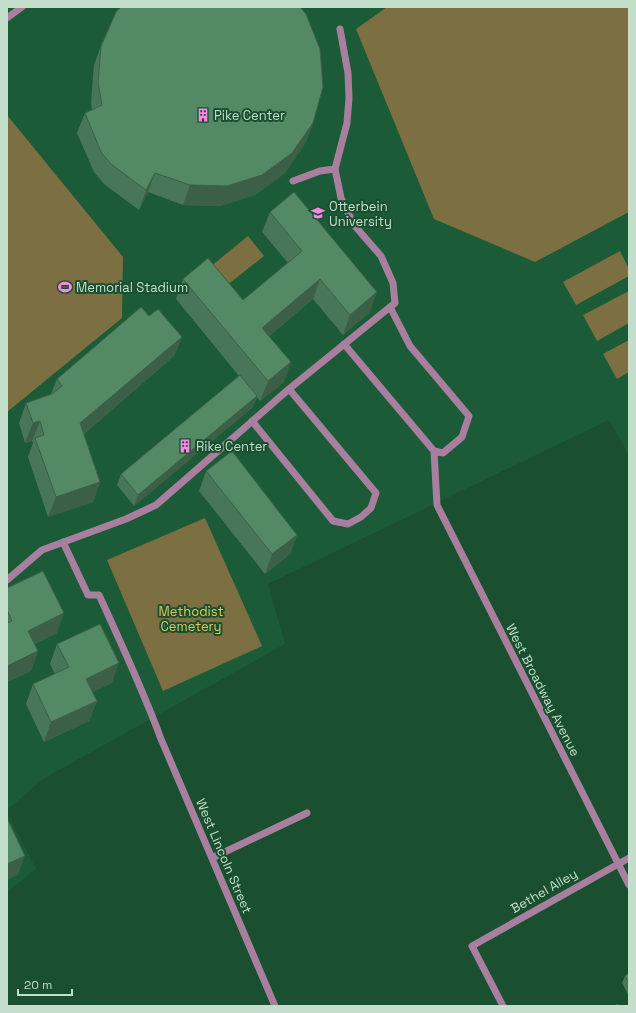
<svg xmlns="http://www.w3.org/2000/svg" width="636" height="1013" font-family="'Space Grotesk',sans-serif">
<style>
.built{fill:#1b5b37}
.green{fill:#7c6f41}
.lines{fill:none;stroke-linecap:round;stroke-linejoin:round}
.minor{stroke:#a97fa0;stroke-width:7}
.wall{fill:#487658}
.shaded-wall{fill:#3b6047}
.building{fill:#548966;stroke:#3b6047}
.labels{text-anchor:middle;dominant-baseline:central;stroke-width:4;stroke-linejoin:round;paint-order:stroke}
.poi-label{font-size:13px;fill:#c3decb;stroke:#1a5030;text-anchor:start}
.park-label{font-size:13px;fill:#e2c661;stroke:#1a5030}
.street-label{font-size:13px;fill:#c3decb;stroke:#1a5030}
</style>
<rect width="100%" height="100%" fill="#1a5030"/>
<path class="built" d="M7,7H629V455L609,420L268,584L285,644L43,779L7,810Z
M7,813L36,869L7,892Z"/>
<path class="green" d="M387,7H629V212L535,262L434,219L356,29Z
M7,115L123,257L122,318L7,412Z
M248,236L264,256L226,286L210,267Z
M620,251L629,269V276L576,305L563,282Z
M629,291V323L597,341L583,315Z
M629,340V372L617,379L603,354Z
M205,518L262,646L163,691L107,560Z"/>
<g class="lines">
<path class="minor" d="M7,18L22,7
M293,181L320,171L335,169
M390,307L410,346L469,416L462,437L443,453L434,451L437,505L629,885
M344,344L434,451
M252,421L333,521L348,524L361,517L371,508L376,493L289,389
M63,542L88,595H99C121,643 143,690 161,739L275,1006
M7,580L42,550L126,519L156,505L289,389L395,303L393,283L381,256L354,225L341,198L335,169L347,123L349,98L348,73L340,29
M212,858L307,813
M503,1006L472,946L629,858"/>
</g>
<path class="wall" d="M101,46L313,123L306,142L285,173L255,195L220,206L183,205L148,192L139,210L104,184L94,172L77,133L85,113L92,110L91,102L94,65Z
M270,212L370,312L343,335L313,299L269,336L284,382L260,401L257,397L253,407L134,506L117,485L121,474L239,376L176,299L183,279L243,300L288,263L262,232Z
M149,316L182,337L174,356L84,434L100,482L93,502L48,517L28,457L33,443L32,441L25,443L19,423L26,403L51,394L57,379Z
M206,471L297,535L290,554L265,574L199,491Z
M7,588L57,633L34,644L38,651L31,671L7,682Z
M57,644L112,683L92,692L97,701L89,721L44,742L26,704L33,684L55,674L50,664Z
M629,973V996L622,983L625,976Z"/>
<path class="shaded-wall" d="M313,123L306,142L285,173L255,195L220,206L183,205L190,185Z
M155,173L148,192L139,210L146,190Z
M320,279L313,299L255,347L262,328Z
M377,292L370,312L343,335L350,315Z
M182,337L174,356L73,443L80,423Z
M291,362L284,382L260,401L268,381Z
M257,396L253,407L134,506L138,495Z
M40,421L32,441L25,443L33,423Z
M100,482L93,502L48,517L56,497Z
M297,535L290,554L265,574L272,554Z
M64,613L57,633L21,651L28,631Z
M38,651L31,671L7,682V666Z
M119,663L112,683L79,699L86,679Z
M97,701L89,721L44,742L51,722Z
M25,856L18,875L7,880V864Z"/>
<path class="building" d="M121,7H300L306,14L320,49L323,87L313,123L292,153L262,175L227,186L190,185L155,173L146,190L111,164L101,152L85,113L102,105L98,83L101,46L116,12Z
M294,192L377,292L350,315L320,279L262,328L291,362L268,381L183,279L208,258L243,300L302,251L270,212Z
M141,307L149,316L158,309L182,337L80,423L100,482L56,497L35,438L44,435L40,421L33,423L26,403L52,394L62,386L57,379Z
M240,375L257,396L138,495L121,474Z
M232,451L297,535L272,554L206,471Z
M43,571L64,613L28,631L38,651L7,666V623L12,621L7,610V588Z
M100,624L119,663L86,679L97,701L51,722L33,684L69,667L57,644Z
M7,818L25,856L7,864Z
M629,973V983L625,976Z
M618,1004L620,1006H614Z"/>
<defs>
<g id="building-bare" transform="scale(1.08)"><path d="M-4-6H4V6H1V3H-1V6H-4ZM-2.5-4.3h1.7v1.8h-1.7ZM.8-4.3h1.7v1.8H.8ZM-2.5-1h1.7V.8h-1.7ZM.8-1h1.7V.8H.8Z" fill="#fb87e6" stroke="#1a5030" stroke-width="2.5" paint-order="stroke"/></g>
<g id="university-bare" transform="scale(1.08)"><path d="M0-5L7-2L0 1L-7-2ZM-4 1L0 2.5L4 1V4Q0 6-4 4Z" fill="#fb87e6" stroke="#1a5030" stroke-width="2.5" paint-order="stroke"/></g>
<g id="stadium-bare" transform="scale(1.08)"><path d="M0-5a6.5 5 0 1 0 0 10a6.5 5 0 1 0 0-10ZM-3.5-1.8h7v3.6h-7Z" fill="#fb87e6" stroke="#1a5030" stroke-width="2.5" paint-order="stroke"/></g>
</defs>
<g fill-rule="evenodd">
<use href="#building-bare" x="203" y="115"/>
<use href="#university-bare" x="318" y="213"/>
<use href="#stadium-bare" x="65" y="287"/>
<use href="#building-bare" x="185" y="446"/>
</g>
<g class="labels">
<g class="poi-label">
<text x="214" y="115">Pike Center</text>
<text x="329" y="206">Otterbein<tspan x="329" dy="15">University</tspan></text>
<text x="76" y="287">Memorial Stadium</text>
<text x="196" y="446">Rike Center</text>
</g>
<g class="park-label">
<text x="191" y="611">Methodist<tspan x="191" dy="15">Cemetery</tspan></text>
</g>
<g class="street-label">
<text transform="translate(543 690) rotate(63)">West Broadway Avenue</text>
<text transform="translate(224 856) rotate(67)">West Lincoln Street</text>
<text transform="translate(544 891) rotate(-30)">Bethel Alley</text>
</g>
</g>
<rect width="636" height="1013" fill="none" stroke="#c3decb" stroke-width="16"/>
<path d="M18 989v6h54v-6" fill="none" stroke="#c3decb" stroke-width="2"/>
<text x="24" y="989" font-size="12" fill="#c3decb" stroke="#1a5030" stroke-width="3" paint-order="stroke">20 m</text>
</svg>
